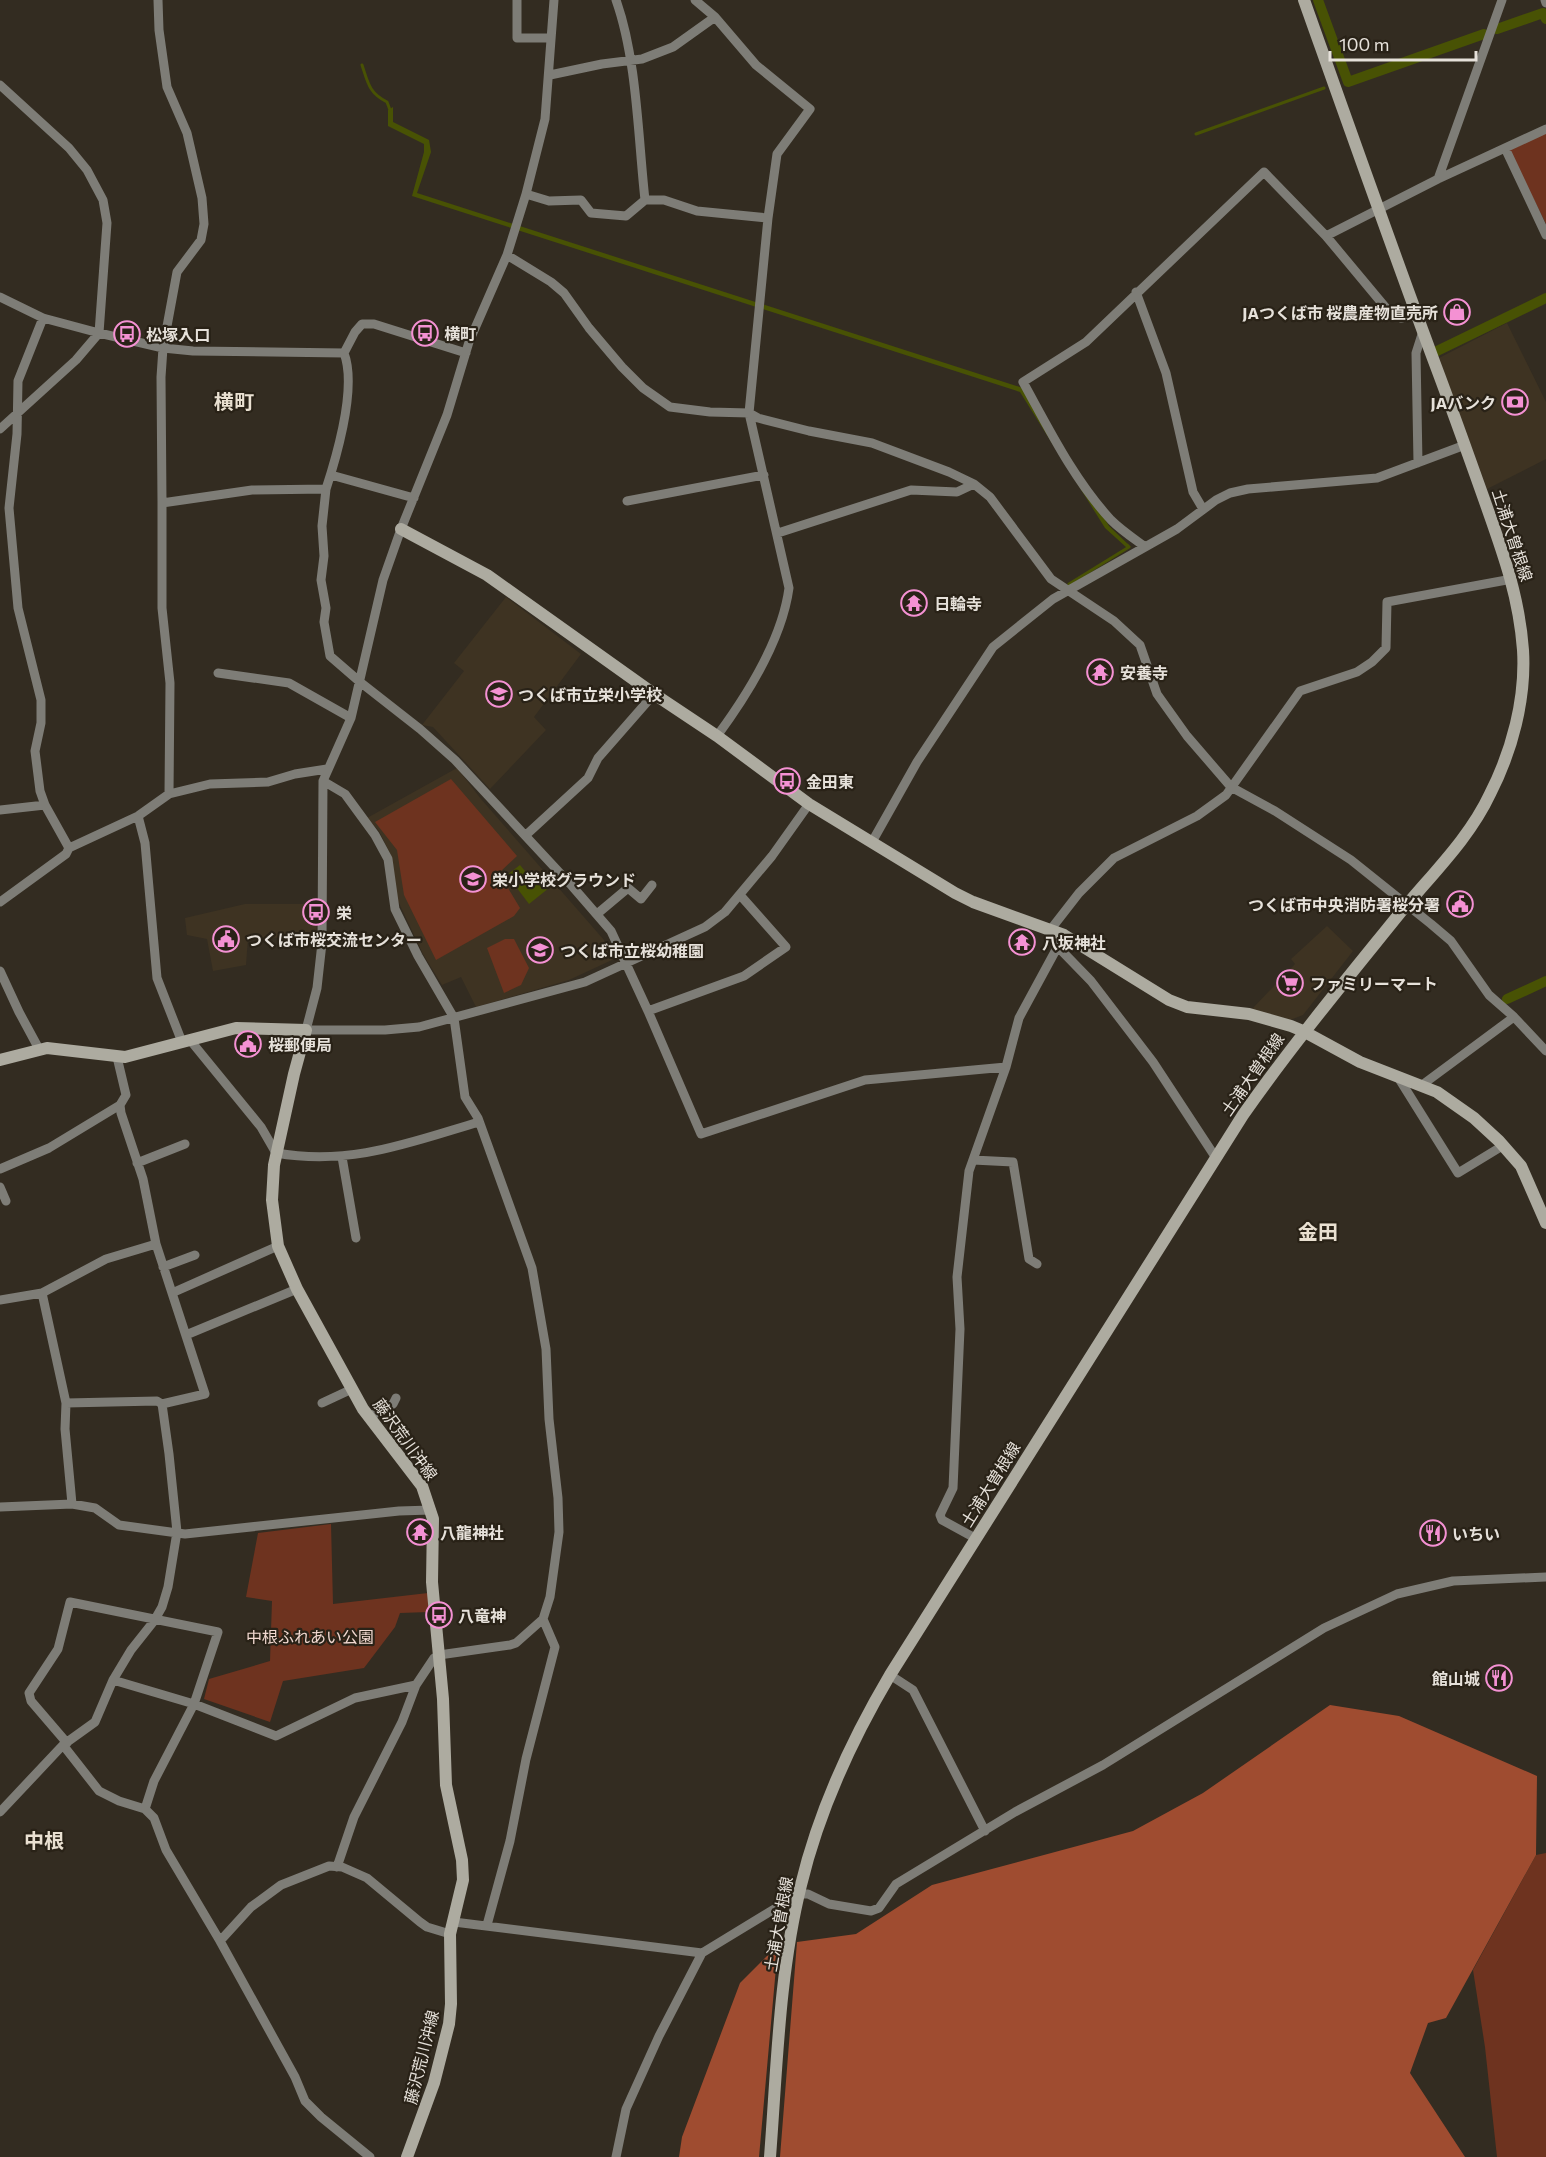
<svg xmlns="http://www.w3.org/2000/svg" width="1546" height="2157" font-family="Commissioner,'Noto Sans JP',sans-serif">
<style>
.built{fill:#3e3322}
.green{fill:#6e331f}
.forest{fill:#9f4c30}
.water{fill:#485204}
.lines{fill:none;stroke-linecap:round;stroke-linejoin:round}
.stream{stroke:#485204;stroke-width:3}
.canal{stroke:#485204;stroke-width:10}
.street{stroke:#7e7d77;stroke-width:9}
.secondary{stroke:#adaba0;stroke-width:12}
.labels{text-anchor:middle;dominant-baseline:central;stroke-width:4.5;stroke-linejoin:round;paint-order:stroke}
.poi-label{font-size:16px;font-weight:bold;fill:#e6e1da;stroke:#292217;text-anchor:start}
.street-label{font-size:16px;fill:#e6e1da;stroke:#292217}
.park-label{font-size:16px;fill:#f1d8d0;stroke:#292217}
.quarter-label{font-size:20px;font-weight:bold;fill:#e9e0d1;stroke:#292217}
</style>
<rect width="100%" height="100%" fill="#332c21"/>
<path class="built" d="M1507,323L1546,402V459L1487,489L1439,358Z
M506,597L581,654L534,717L546,730L490,789L433,727L422,725L464,671L454,663Z
M457,768L481,799L604,940L612,960L569,980L476,1007L461,977L442,985L423,954L397,899L390,853L379,831L367,818Z
M245,904H318L316,937L248,938L246,965L213,971L207,939L187,935L185,918Z
M1327,926L1353,951L1303,1015L1290,1020L1252,1009L1295,964L1291,959Z"/>
<path class="green" d="M1546,133V224L1509,150Z
M451,779L517,856L499,873L520,908L514,916L436,960L404,895L397,850L375,822Z
M505,939H514L529,968L521,985L504,993L487,948Z
M331,1524L333,1604L428,1593L429,1612L400,1613L395,1627L364,1668L283,1681L270,1722L204,1699L209,1679L270,1661L272,1601L246,1597L258,1533Z
M1546,1853V2157H1497L1485,2047L1473,1970L1536,1855Z"/>
<path class="forest" d="M1330,1705L1399,1716L1537,1776L1536,1855L1446,2018L1428,2023L1410,2073L1465,2157H780L797,1942L856,1934L932,1885L1133,1831L1203,1793Z
M778,1945L759,2157H679L682,2137L740,1983Z"/>
<path class="water" d="M393,107V122L429,140L431,152L417,193L1023,388L1109,526L1131,547H1126L1105,528L1020,392L412,196L424,152V144L388,126V110Z
M520,865L533,881L539,877L549,888L529,904L507,875Z"/>
<g class="lines">
<path class="stream" d="M362,65C368,83 369,93 387,102L390,110
M1196,134L1324,88
M1069,584L1129,547L1127,545"/>
<path class="canal" d="M1318,0L1348,82L1484,34
M1497,29L1543,13L1546,19
M1437,351L1546,298
M1507,999L1546,981"/>
<path class="street" d="M158,0L159,30L167,87L187,133L202,198L204,224L201,240L177,272L163,348L161,377L162,503L252,490L326,489L322,526L324,556L321,580L326,608L324,622L330,656L360,682L420,729L455,760L572,886L611,931L648,1011L701,1134L865,1080L1006,1067
M517,0V38H551
M554,0L545,119L526,194L507,255L469,342L447,415L401,529L383,580L351,718L323,781L322,943L317,988L306,1030H385L419,1027L585,982L705,927L725,912L772,856L809,804
M616,0C637,59 638,137 645,200
M695,0L715,17L756,65L810,109L777,154L768,218L749,413L789,588C782,640 748,694 717,736
M1545,0L1546,3
M550,75L602,64L642,59L673,47L715,17
M0,85L69,148L87,170L103,200L107,223L99,333L43,318L0,297
M1505,148L1546,235
M1438,179L1502,0
M526,194L549,201L581,200L591,213L626,216L645,200H664L697,211L768,218
M1326,236L1438,179L1546,129
M507,255L551,282L564,293L589,328L622,367L643,388L670,407L710,412L749,413L758,418L809,431L872,443L949,472L974,484L990,497L1051,579L1114,621L1140,645L1157,694L1187,736L1231,787L1275,811L1351,860L1431,924L1451,941L1489,995L1514,1017L1546,1051
M1136,292L1166,373L1193,492L1203,509
M43,318L18,381L17,434L9,508L18,608L41,700V723L35,751L40,791L45,805L69,848
M0,429L76,360L99,333L163,348L193,351L344,353L355,332L362,324H374L466,353
M1418,463L1416,353L1423,331
M331,475L414,498
M326,489C337,455 357,387 344,353
M627,501L764,475
M162,503V608L170,683L169,794
M778,533L911,490L957,492L974,484
M1144,546C1133,538 1121,530 1111,520C1074,480 1049,429 1023,382L1086,342L1264,172L1326,236L1391,314L1401,318L1417,315
M218,673L289,683L351,718
M0,810L45,805
M138,816L145,843L157,978L182,1042
M526,835L588,778L598,758L654,694
M872,842L917,762L993,647L1053,599L1177,529L1216,500L1230,493L1248,489L1377,478L1465,445
M0,902L66,854L69,848L138,816L169,794L210,784L268,782L295,774L327,769
M597,914L628,888L641,899L652,885
M1051,929L1079,893L1114,858L1197,816L1226,795L1300,691L1357,672L1372,662L1386,648L1387,602L1512,579
M1057,946L1091,981L1153,1062L1216,1158
M0,971L19,1012L39,1049
M648,1011L744,976L786,947L740,895
M190,1040L261,1127L276,1153C351,1166 408,1143 479,1122
M1398,1077L1458,1173L1504,1145
M1422,1085L1514,1017
M342,1157L356,1238
M973,1160L1013,1162L1029,1259L1037,1264
M137,1163L185,1144
M0,1169L49,1148L120,1105
M0,1187L6,1201
M156,1244L106,1259L42,1293L66,1403L157,1401L162,1404
M163,1267L195,1255
M172,1293L278,1246
M0,1300L42,1293
M186,1335L297,1289
M66,1403L65,1429L72,1504
M322,1403L352,1389
M369,1417L393,1404L396,1398
M0,1507L72,1504L95,1508L119,1525L185,1534L399,1511L431,1510
M975,1538L942,1520L940,1515L953,1488L960,1329L957,1277L969,1171L1006,1067L1019,1018L1064,935
M890,1675L913,1690L985,1831
M113,1680L194,1704L276,1736L355,1698L416,1685L434,1658L439,1655L510,1645L516,1643L543,1619L550,1597L559,1532L558,1498L549,1419L546,1349L532,1268L478,1118L465,1097L454,1018L418,956L395,909L388,859L375,835L345,794L323,781
M67,1743L31,1701L29,1693L58,1649L70,1602L218,1632L194,1704L154,1781L145,1809
M63,1745L99,1791L119,1801L145,1809L154,1818L166,1850L220,1941L295,2077L305,2101L321,2117L370,2157
M0,1812L63,1745L95,1722L113,1680L131,1650L154,1621L162,1607L168,1587L177,1532L169,1454L162,1404L205,1394L156,1244L143,1179L121,1113L120,1105L126,1095L117,1057
M337,1867L354,1817L402,1722L416,1685
M454,1922L702,1953
M487,1925L510,1841L526,1759L555,1647L543,1619
M220,1941L251,1907L281,1885L329,1866L342,1867L367,1878L420,1922L427,1927L450,1934
M616,2157L626,2109L659,2036L702,1953L799,1894H808L829,1904L871,1911L879,1908L896,1884L1015,1812L1103,1765L1324,1628L1397,1594L1453,1581L1546,1577"/>
<path class="secondary" d="M401,529L487,575L654,694L717,736L809,804L955,893L973,902L1064,935L1169,1000L1187,1007L1249,1014L1291,1026L1303,1031L1360,1062L1437,1092L1474,1118L1499,1141L1521,1166L1546,1223
M0,1060L47,1048L125,1057L236,1028L306,1030L294,1074L274,1165L272,1200L278,1246L297,1289L363,1409L422,1486L433,1519L432,1582L443,1699L446,1785L462,1860L463,1880L450,1934L451,2004L449,2024L434,2083L407,2157
M770,2157C777,2066 779,1973 801,1885C819,1810 851,1741 890,1675L1243,1115C1292,1045 1346,980 1400,913C1431,875 1469,839 1490,794C1512,751 1526,699 1523,650C1519,595 1502,550 1484,499C1468,454 1452,409 1435,364C1390,243 1347,121 1304,0"/>
</g>
<defs>
<g id="shop-ring" transform="scale(1.35)"><circle r="9.5" fill="#292217" stroke="#f491d3" stroke-width="1.5"/><path d="M-5-2.5h2.3a2.7 3.5 0 0 1 5.4 0H5L5.5 6h-11ZM-1.5-2.5h3a1.5 2.3 0 0 0-3 0Z" fill="#f491d3"/></g>
<g id="bus-ring" transform="scale(1.35)"><circle r="9.5" fill="#292217" stroke="#f491d3" stroke-width="1.5"/><path d="M-5-6H5V4H4V6H2V4H-2V6H-4V4H-5ZM-3.5-4V0h7V-4ZM-3.5 1.2v1.5H-2V1.2ZM2 1.2v1.5H3.5V1.2Z" fill="#f491d3"/></g>
<g id="bank-ring" transform="scale(1.35)"><circle r="9.5" fill="#292217" stroke="#f491d3" stroke-width="1.5"/><path d="M-6-4H6V4H-6ZM0-2.3a2.3 2.3 0 1 0 0 4.6a2.3 2.3 0 1 0 0-4.6Z" fill="#f491d3"/></g>
<g id="temple-ring" transform="scale(1.35)"><circle r="9.5" fill="#292217" stroke="#f491d3" stroke-width="1.5"/><path d="M0-6L5-2H3V0L6.5 2.5H4V6H1.5V3h-3V6H-4V2.5H-6.5L-3 0V-2H-5Z" fill="#f491d3"/></g>
<g id="school-ring" transform="scale(1.35)"><circle r="9.5" fill="#292217" stroke="#f491d3" stroke-width="1.5"/><path d="M0-5L7-2L0 1L-7-2ZM-4 1L0 2.5L4 1V4Q0 6-4 4Z" fill="#f491d3"/></g>
<g id="civic-ring" transform="scale(1.35)"><circle r="9.5" fill="#292217" stroke="#f491d3" stroke-width="1.5"/><path d="M-.6-6.5H3V-4.5H.6V-3L4-1V1h2V6H-6V1h2V-1L-.6-3ZM-1.2 2.5V6h2.4V2.5Z" fill="#f491d3"/></g>
<g id="supermarket-ring" transform="scale(1.35)"><circle r="9.5" fill="#292217" stroke="#f491d3" stroke-width="1.5"/><path d="M-6-5.5h2.5l.6 2H6L4.5 2H-2.5L-4.4-4H-6ZM-1.5 3.2a1.3 1.3 0 1 0 .1 0ZM3 3.2a1.3 1.3 0 1 0 .1 0Z" fill="#f491d3"/></g>
<g id="restaurant-ring" transform="scale(1.35)"><circle r="9.5" fill="#292217" stroke="#f491d3" stroke-width="1.5"/><path d="M-5-6h1v4h1v-4h1v4h1v-4h1v5L-1.5 .5V6h-2V.5L-5-1ZM5-6V6H3V1.5H1.5Q1.5-4 5-6Z" fill="#f491d3"/></g>
</defs>
<g fill-rule="evenodd">
<use href="#shop-ring" x="1457" y="312"/>
<use href="#bus-ring" x="425" y="333"/>
<use href="#bus-ring" x="127" y="334"/>
<use href="#bank-ring" x="1515" y="402"/>
<use href="#temple-ring" x="914" y="603"/>
<use href="#temple-ring" x="1100" y="672"/>
<use href="#school-ring" x="499" y="694"/>
<use href="#bus-ring" x="787" y="781"/>
<use href="#school-ring" x="473" y="879"/>
<use href="#civic-ring" x="1460" y="904"/>
<use href="#bus-ring" x="316" y="912"/>
<use href="#civic-ring" x="226" y="939"/>
<use href="#temple-ring" x="1022" y="942"/>
<use href="#school-ring" x="540" y="950"/>
<use href="#supermarket-ring" x="1290" y="983"/>
<use href="#civic-ring" x="248" y="1044"/>
<use href="#temple-ring" x="420" y="1532"/>
<use href="#restaurant-ring" x="1433" y="1533"/>
<use href="#bus-ring" x="439" y="1615"/>
<use href="#restaurant-ring" x="1499" y="1678"/>
</g>
<g class="labels">
<g class="poi-label">
<text x="1438" y="312" text-anchor="end">JAつくば市 桜農産物直売所</text>
<text x="444" y="333">横町</text>
<text x="146" y="334">松塚入口</text>
<text x="1496" y="402" text-anchor="end">JAバンク</text>
<text x="934" y="603">日輪寺</text>
<text x="1120" y="672">安養寺</text>
<text x="518" y="694">つくば市立栄小学校</text>
<text x="806" y="781">金田東</text>
<text x="492" y="879">栄小学校グラウンド</text>
<text x="1440" y="904" text-anchor="end">つくば市中央消防署桜分署</text>
<text x="336" y="912">栄</text>
<text x="246" y="939">つくば市桜交流センター</text>
<text x="1042" y="942">八坂神社</text>
<text x="560" y="950">つくば市立桜幼稚園</text>
<text x="1310" y="983">ファミリーマート</text>
<text x="268" y="1044">桜郵便局</text>
<text x="440" y="1532">八龍神社</text>
<text x="1452" y="1533">いちい</text>
<text x="458" y="1615">八竜神</text>
<text x="1480" y="1678" text-anchor="end">館山城</text>
</g>
<g class="street-label">
<text transform="translate(1513 535) rotate(72)">土浦大曽根線</text>
<text transform="translate(1252 1074) rotate(-55)">土浦大曽根線</text>
<text transform="translate(406 1439) rotate(54)">藤沢荒川沖線</text>
<text transform="translate(990 1484) rotate(-58)">土浦大曽根線</text>
<text transform="translate(778 1924) rotate(-80)">土浦大曽根線</text>
<text transform="translate(421 2057) rotate(-76)">藤沢荒川沖線</text>
</g>
<g class="park-label">
<text x="310" y="1636">中根ふれあい公園</text>
</g>
<g class="quarter-label">
<text x="234" y="401">横町</text>
<text x="1318" y="1231">金田</text>
<text x="44" y="1840">中根</text>
</g>
</g>
<path d="M1330 51v9h146v-9" fill="none" stroke="#e6e1da" stroke-width="3"/>
<text x="1339" y="51" font-size="18" fill="#e6e1da" stroke="#292217" stroke-width="4.5" paint-order="stroke">100 m</text>
</svg>
